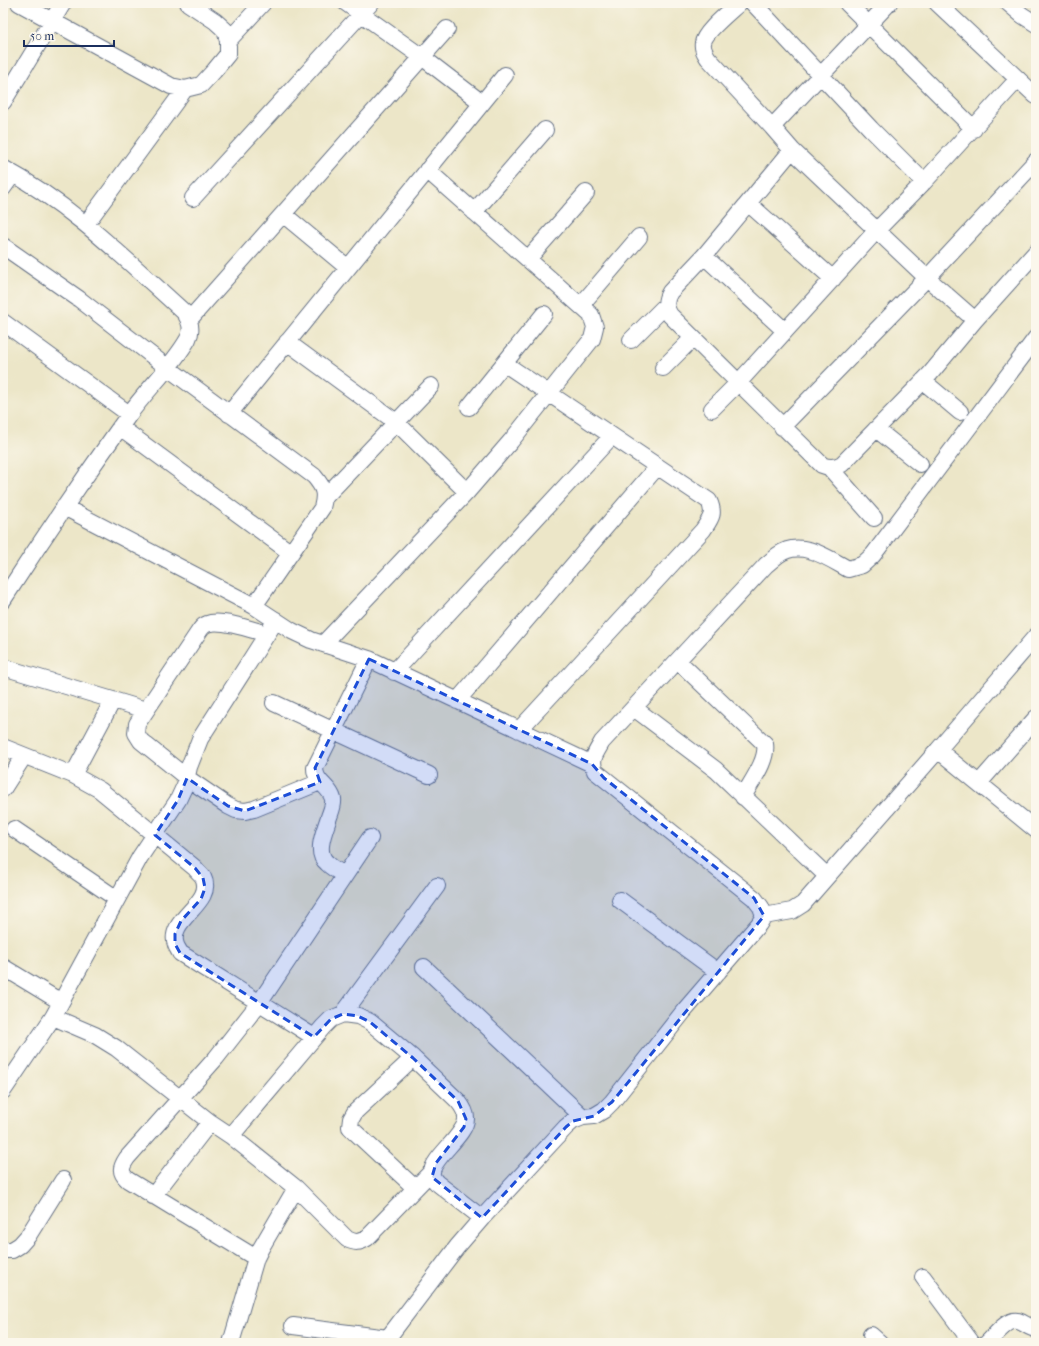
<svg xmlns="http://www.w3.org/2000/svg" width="1039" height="1346" font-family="'IM FELL French Canon',serif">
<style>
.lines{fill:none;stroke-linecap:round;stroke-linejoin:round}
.minor-casing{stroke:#646f83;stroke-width:18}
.minor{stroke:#fff;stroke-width:16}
.marked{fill:#1d4ed8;fill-opacity:0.2;stroke:#1d4ed8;stroke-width:3;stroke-dasharray:8 5;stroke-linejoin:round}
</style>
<rect width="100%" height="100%" fill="#fbf7ec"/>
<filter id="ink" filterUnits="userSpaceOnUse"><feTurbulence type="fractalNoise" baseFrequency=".025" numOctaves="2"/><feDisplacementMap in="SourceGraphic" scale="8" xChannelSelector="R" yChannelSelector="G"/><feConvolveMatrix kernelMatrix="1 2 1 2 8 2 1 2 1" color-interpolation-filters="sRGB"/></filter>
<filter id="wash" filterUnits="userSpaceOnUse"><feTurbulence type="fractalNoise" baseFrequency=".012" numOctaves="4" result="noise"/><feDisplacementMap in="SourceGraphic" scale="16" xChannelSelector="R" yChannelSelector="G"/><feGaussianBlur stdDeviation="0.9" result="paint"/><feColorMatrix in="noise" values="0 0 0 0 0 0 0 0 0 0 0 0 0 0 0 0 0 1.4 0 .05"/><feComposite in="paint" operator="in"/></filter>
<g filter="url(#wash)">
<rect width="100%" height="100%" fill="#ece6c8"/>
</g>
<g filter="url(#ink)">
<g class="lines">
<g class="minor-casing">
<path id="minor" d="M19,3L171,86L185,89L201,85L214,71L228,54V41L225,30L215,21L188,3
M346,3L422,57L482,103
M739,3C731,11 704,32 703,43C702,49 705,53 708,58L772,127L792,150L927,278L975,320
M753,3L871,129L924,182
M847,3L974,129
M937,3L1036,96
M1008,3L1022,15L1036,24
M228,41L263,3
M3,102L63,3
M772,127L889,3
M792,150L704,256L670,292C665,300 665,307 670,315L822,465C829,468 835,468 842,464L930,374L975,320L1036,252
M3,168C72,205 127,261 185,313C190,321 193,329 188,339C172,367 147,389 128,416C85,476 43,538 3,600
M3,188L13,174
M193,198L371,3
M748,203L833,279
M474,212L545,130
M283,214L348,268
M86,224L185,89
M3,246L79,299L168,368L314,476C324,488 326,493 322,508L254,606
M704,256L785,331
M528,259L586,193
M581,305L639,237
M189,320L447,29
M3,322L129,414
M631,340L666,305
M287,342L396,422L467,492
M505,364L709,501C715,514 711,518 703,530L519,730
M663,368L693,338
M923,381L960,412
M469,407L544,314
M712,409L738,383L877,230L924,182L1018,79
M229,414L505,75
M120,427L291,553
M782,427L927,278L1036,161
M876,429L920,464
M829,467L874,518
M325,497L431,386
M64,507L254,606L292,631L311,640L369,659L592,764
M267,634C252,630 221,618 207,624C204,625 202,627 200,630L137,724L136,733L141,741L187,778L228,806L236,810L245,811L254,809L320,782
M323,644L467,492L511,441L592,339L595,327L591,315L427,170
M678,661L765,744C768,760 751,782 743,797
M3,667L146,710
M394,672L612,436
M457,701L657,467
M274,703L429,775
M634,708L716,770L827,876
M3,747L73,775L100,790L195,868C197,871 201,874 203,877C216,903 166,919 176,945C177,948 179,950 180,953L314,1037
M938,750L1036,636
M73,775L113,700
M979,783L1036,718
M3,789L24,756
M14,829L117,899
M345,875C339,872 332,868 327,863C314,853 325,830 329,817C331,811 334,805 333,799C330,786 315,783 315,768L369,659
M620,900L718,972
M764,916L792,911L803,904L938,750L1036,830
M3,967L61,1002
M424,967L583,1117
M343,1014L437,886
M53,1017L95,1035L116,1048L210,1122L231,1136L296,1188L347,1239C355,1243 359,1243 367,1238L432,1171
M413,1058L355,1112L351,1119L350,1127L356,1133L415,1188
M3,1091L53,1017L140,857L178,800L185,785L189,767L200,739L276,620
M231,1136L323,1027L331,1019L343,1014L358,1016L370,1022L413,1058L458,1101C462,1106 466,1112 466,1118C467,1134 433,1157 432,1172C431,1177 434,1180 437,1183L482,1218
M153,1196L210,1122
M3,1250H12L20,1245L28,1236L63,1180
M256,1258L128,1180C119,1172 121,1167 127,1158L216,1058L260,1002L370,838
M923,1277L972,1343
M293,1326L388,1338
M871,1335L880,1343
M231,1343L256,1258L261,1248L296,1188
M384,1343L457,1247L482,1218L566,1127L573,1121L583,1117L594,1116L604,1110L612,1102L684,1011L759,924L764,916L761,907L754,898L595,771C590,759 596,753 602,742L766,565C770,562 774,558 778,555C800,538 828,558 848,569L862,565L873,555L1036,338
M987,1343C995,1336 1007,1318 1018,1321C1025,1323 1029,1328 1036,1329"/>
</g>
<use href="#minor" class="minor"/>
</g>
</g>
<path class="marked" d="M369,659L592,764L604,778L754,898L764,916L612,1102L594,1116L573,1121L566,1127L482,1218L432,1177L436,1163L464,1127L466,1119L458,1101L413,1058L370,1022L358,1016L343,1014L331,1019L314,1037L180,953L175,944V934L181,921L201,899L205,888L203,878L195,868L155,835L178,800L187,778L228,806L245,811L320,782L315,768Z"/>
<rect width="1039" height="1346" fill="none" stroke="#fbf7ec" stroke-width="16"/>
<path d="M24 40v6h90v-6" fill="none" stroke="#1b2f5e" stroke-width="2"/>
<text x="30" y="40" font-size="12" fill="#1b2f5e" stroke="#fbf7ec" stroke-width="3" paint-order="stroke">50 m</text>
</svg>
